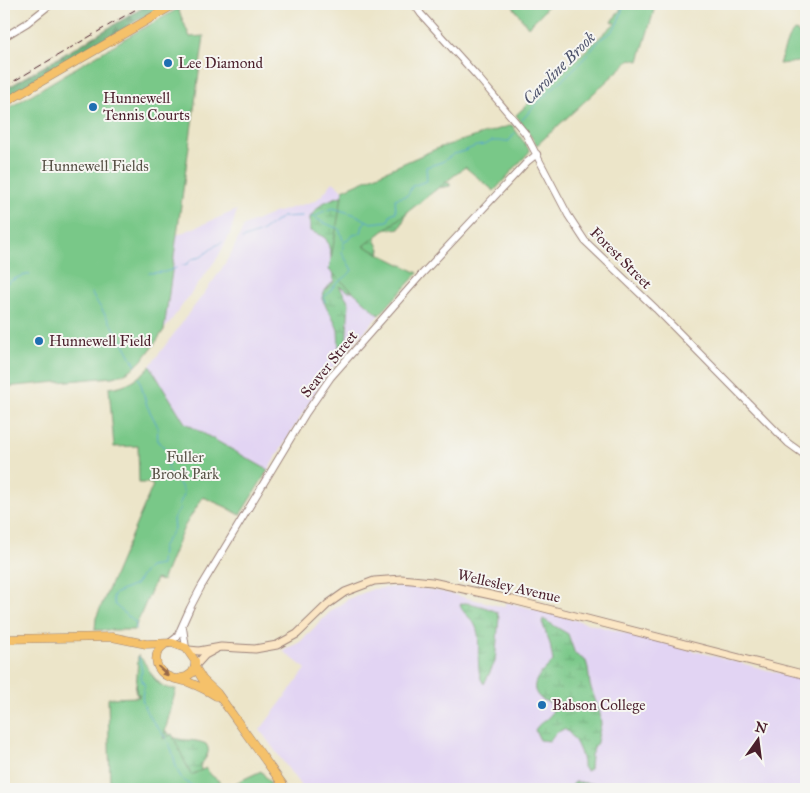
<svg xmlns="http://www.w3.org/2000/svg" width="810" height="793" font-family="'IM FELL Great Primer',serif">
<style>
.built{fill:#e2d4f3}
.forest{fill:url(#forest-firs);stroke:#566650}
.wetland{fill:url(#wetland-marsh);stroke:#62745a}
.green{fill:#79c888;stroke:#62745a}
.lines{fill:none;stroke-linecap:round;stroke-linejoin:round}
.stream{stroke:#57a4d0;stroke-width:1}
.tertiary-casing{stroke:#9b827a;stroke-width:8}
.secondary-casing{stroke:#9b827a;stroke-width:9}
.primary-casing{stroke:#9b827a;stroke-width:9}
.tertiary{stroke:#fff;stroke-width:6}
.secondary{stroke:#fbe6c4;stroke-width:7}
.primary{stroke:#f5c16b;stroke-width:8}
.rail{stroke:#4a1f2b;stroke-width:1;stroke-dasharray:8 4;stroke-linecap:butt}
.oneway{fill:#976848}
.poi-dot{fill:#1f6fb2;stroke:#f6f6f2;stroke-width:2}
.labels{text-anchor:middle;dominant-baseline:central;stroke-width:4;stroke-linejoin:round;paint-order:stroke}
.poi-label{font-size:15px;fill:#4a1f2b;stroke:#f6f6f2;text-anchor:start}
.park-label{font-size:15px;fill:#585247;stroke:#f6f6f2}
.street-label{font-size:15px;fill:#4a1f2b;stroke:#f6f6f2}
.water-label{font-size:16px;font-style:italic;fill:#4f546d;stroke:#f6f6f2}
</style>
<defs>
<pattern id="forest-firs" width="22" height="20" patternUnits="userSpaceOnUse" patternTransform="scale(1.25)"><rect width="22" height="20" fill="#62ac74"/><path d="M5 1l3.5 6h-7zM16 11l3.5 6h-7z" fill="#538b5f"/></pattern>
<pattern id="wetland-marsh" width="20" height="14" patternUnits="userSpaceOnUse" patternTransform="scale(1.25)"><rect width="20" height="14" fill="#79c888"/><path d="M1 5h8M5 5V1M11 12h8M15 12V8" fill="none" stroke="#6aab76"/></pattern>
</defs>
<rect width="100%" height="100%" fill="#f6f6f2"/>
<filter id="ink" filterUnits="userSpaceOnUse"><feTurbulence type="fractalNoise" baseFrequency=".02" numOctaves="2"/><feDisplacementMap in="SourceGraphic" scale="10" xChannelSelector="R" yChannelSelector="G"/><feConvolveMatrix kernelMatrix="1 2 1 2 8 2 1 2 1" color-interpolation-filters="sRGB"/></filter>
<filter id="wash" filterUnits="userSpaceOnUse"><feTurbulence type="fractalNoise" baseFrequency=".0096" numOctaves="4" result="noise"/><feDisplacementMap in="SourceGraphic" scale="20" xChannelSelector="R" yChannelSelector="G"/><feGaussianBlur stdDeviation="1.12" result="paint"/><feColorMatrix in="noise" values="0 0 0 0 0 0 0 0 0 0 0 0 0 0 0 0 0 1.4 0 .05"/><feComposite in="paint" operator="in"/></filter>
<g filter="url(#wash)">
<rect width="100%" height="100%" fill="#ece5c9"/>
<path class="built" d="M333,182L343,190L329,270L379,315L326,375L268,470L185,423L150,366L219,273L232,252L244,226L274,213L315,201L322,195Z
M237,210L230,234L218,257L164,330L177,235Z
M409,586L443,592L504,607L506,602L806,680V789H303L260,730L306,669L283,651L300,642L332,610L348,599L373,589Z"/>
<path class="forest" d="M149,4H165L4,100V90Z"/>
<path class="wetland" d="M442,180L450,184V186L438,188L410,206L400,228C389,230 380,227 375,239L380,249L379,255L354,291H348L339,286L347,299L349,303L346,346L343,349L339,348L338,330L334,320L322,299C322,293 329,284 334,282C334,275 330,242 325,238C321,235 315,233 310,231V217C314,213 318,206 323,203C355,187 405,185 442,180Z
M462,603C470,602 489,608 497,612L499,618L495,662L484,684C475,674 480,647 478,634C475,617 464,617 460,605Z
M543,619L568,634L575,654L586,661L588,668L590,685L600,714L601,724L597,742L591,755L590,769L586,771L583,767C584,756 574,734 564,729L556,733L550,741L540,740L535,730C542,718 552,721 554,705C550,701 544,702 540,698C525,684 545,670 553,661L550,644L542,622Z
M145,667L164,688L163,727C175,746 189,736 206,744C212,752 205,759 200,766C202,778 219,783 230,787L180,789L135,690L137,677Z
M575,782L597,784L601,789H574L572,785Z"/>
<path class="green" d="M511,4H548L543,12L528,27Z
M621,4H655L653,14L639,61L631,59L537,145L516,115L615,23L612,22L620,10Z
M178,9L190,37L204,36L164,330C150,350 138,373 112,377L4,387V111L129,36Z
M794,31L798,32L806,42V59L798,62L779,64L788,39Z
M512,125L530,151L494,191L465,167L364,246L418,273L379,315L329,270L343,190L438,148Z
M150,366L185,423L268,470L240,515L226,507L203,497L184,527L162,581L156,579L134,630H95L96,618L153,485L148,483H139L138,446L114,447L109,388C126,386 139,379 150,366Z
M138,655C153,669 151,689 176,689L163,739L172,734L191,775L206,768L211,775L227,787L261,771L275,789H122L116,787H110L108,698L139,697V694H136Z"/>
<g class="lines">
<path class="stream" d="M522,120C545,92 577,70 599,41C602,37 608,35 611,32C619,24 621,13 624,4
M311,217H315L322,212L333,208L356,215L371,223L388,221L391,214L396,212L395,199L408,195L412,186L427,181L426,167L442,162L454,154L462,152L476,146L485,145L492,141H509L515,133
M316,218L322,222L339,229L343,240
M242,239L261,232L282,217L302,216
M182,265L187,264L192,259L201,257L215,246L222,242
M149,273L165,272L176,268
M4,284L19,277L30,274
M91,293L123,342L136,366
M325,302L323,297C330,294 330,290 334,286C340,280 348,277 352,270L342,253L344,242L350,239L353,235L361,233L363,225L366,221
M136,630V623L115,605L113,598L114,594L135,585L145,571L149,567L161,565L162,547L174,529L173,519L180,509L179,505L184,494C182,482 170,478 168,469C167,462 171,458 171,452L158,442L157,425L147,406L139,378
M139,657L142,671L140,677L145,686C134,708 160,726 169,744C175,755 174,767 181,777C186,784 192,784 197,789"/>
</g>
</g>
<g filter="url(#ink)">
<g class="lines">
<g class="tertiary-casing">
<path id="tertiary" d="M414,4L421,14L477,76L525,133L568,215L585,241L656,309L788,443L806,456
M4,37L27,23L51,4
M183,628L186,648
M168,644L177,637L190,608L201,587L306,413L331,377L421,275L527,162L537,154"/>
</g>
<g class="secondary-casing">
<path id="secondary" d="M189,650L199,651L221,647L255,649L277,645L297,634L328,604L345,592L374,581L401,579L432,582L509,599L806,675
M195,666L205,655L216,649"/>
</g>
<g class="primary-casing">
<path id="primary" d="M4,103L175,4
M4,639L112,637L146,644L172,643L186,648L195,661V667L192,673L186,677L177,679
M164,645C153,653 154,667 165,675C172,679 180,680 188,682C198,686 207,690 216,696
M195,667L203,680L217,693L286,789"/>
</g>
<use href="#tertiary" class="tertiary"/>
<use href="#secondary" class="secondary"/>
<use href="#primary" class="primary"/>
<path class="rail" d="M4,87L145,4"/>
</g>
<defs><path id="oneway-solid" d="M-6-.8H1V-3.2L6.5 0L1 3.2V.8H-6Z" transform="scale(1.25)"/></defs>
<use class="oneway" href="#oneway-solid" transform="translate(163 671) rotate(43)"/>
</g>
<g class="poi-dot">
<circle cx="168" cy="63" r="5"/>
<circle cx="93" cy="107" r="5"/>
<circle cx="39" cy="341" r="5"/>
<circle cx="542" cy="705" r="5"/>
</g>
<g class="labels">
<g class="poi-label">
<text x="178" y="63">Lee Diamond</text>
<text x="103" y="98">Hunnewell<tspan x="103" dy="17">Tennis Courts</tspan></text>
<text x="49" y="341">Hunnewell Field</text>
<text x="552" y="705">Babson College</text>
</g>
<g class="park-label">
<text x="95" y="166">Hunnewell Fields</text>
<text x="185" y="457">Fuller<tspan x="185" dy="17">Brook Park</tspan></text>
</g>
<g class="street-label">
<text transform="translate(621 258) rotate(45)">Forest Street</text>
<text transform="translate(329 364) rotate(-51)">Seaver Street</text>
<text transform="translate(509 586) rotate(13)">Wellesley Avenue</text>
</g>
<g class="water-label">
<text transform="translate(559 68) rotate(-45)">Caroline Brook</text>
</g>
</g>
<rect width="810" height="793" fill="none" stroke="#f6f6f2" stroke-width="20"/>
<g transform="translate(758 740) rotate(14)" stroke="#f6f6f2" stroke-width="4" paint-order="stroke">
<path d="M0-4L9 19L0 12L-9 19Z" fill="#4a1f2b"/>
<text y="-8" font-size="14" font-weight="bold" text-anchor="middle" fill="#4a1f2b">N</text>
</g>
</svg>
